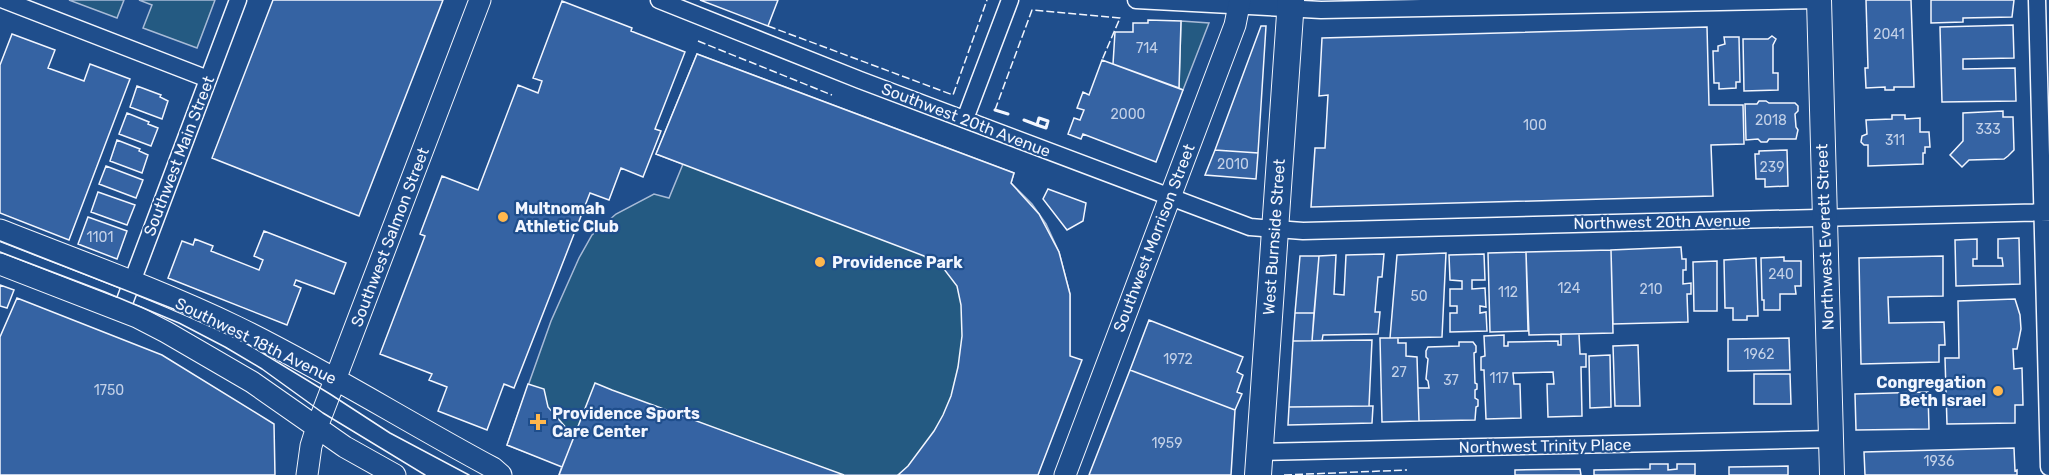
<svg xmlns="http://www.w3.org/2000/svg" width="2049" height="475" font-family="Rubik,sans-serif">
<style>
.green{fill:#245a82;stroke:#a8bbd7;stroke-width:1.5}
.building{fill:#3563a3;stroke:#f2f6ff;stroke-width:1.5}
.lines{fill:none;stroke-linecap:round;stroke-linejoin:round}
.minor-casing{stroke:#f2f6ff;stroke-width:19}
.tertiary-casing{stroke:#f2f6ff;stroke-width:23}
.secondary-casing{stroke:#f2f6ff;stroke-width:26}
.primary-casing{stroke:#f2f6ff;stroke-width:28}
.minor{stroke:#1f4e8c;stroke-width:16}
.tertiary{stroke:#1f4e8c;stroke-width:21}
.secondary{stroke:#1f4e8c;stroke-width:24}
.primary{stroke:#1f4e8c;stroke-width:26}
.tram{stroke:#f2f6ff;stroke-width:1.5}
.fence{stroke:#f2f6ff;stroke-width:1.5;stroke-dasharray:8 3;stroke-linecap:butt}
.wall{stroke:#f2f6ff;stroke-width:3}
.poi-dot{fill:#ffb74d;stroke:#1f4e8c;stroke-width:2}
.labels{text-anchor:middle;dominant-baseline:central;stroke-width:4.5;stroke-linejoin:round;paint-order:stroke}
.number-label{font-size:14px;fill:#c3d1e8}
.street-label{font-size:16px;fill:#f2f6ff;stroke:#1f4e8c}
.poi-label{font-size:16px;font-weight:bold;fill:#f2f6ff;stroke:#1f4e8c;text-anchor:start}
</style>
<rect width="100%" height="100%" fill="#1f4e8c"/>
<path class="green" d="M69,0H124L117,18Z
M139,0H215L197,48L143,28L152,5Z
M1181,21L1209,23L1183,90L1179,88Z
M697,54L1014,173L1011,183L1032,204L1046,224L1059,252L1070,294V356L1038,475H559L562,466L507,445L551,321L579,258L592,235L616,214L654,194L669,198L683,164L656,154Z"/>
<path class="building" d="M273,0H443L359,216L212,158Z
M700,0H778L768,26Z
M1866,0H1911L1914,87H1894V90H1885V87L1866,88L1865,68H1868Z
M1931,0H2014L2012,17L1963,18V22L1931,23Z
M562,1L632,28L631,31L685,52L655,129L661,131L643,177L621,168L609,200L590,193L514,388L504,384L487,430L438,411L447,387L429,380L432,374L380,354L425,236L420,234L442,176L478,190L518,85L538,93L542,81L533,78Z
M1148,20L1181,21L1179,88L1113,64L1115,32H1133V23H1148Z
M2013,25L2014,58L1963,59V69L2015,68L2016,101L1942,102L1940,27Z
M1261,26H1266L1258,153L1215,150Z
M1707,27L1709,105H1743L1744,144L1711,145L1713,196L1311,207L1315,148H1325L1328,95L1319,96L1322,38Z
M12,34L55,50L48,68L84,81L90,64L130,79L69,240L0,213V65Z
M1772,36L1776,39L1773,45V73H1778V90L1744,91L1743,39H1768Z
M1724,37H1739L1740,82H1736V88L1719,89V83H1714L1713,51H1718V46L1725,44Z
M697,54L1014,173L1011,183L1039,214L1059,252L1070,294V356L1082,360L1038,475H898L908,466L934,431L943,415L951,396L958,367L962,336L961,305L957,286L944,269L924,256L656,154Z
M1102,60L1183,90L1156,162L1083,134L1081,139L1068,134L1074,118L1080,120L1084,110L1077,108L1083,92L1089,95Z
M137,86L161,95L160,97L168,101L162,119L130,107Z
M1759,101H1766L1769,103H1795L1798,106V111L1795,114L1796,127L1798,130L1796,139H1769L1767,142H1761L1758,139L1746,140L1745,104H1757Z
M2003,111V117H2013L2014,150L2008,156L2004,159L1969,160L1962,167L1950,155L1963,141V113Z
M127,113L149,122L148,124L158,128L151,146L119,134Z
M1892,115H1905V119L1920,118V132H1929L1930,147H1925V153H1923V164L1868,166V145H1864L1861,142L1862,136L1867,134L1866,120L1892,119Z
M117,140L140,149L139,151L148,155L142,173L110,161Z
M1215,150L1258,153L1256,179L1205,175Z
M1787,150L1788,186L1765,187V179H1756L1755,154H1759V151Z
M106,166L143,180L136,198L99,184Z
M1048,189L1086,203L1083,221L1067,230L1043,199Z
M98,192L135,205L127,225L91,212Z
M88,217L127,231L117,259L78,244Z
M264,231L346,263L334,294L296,280L294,285L301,288L287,325L168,278L182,241L193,245L195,239L213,246L211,251L259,270L263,260L254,256Z
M2019,238L2020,284L1956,286L1955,240L1977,239V259H1973V266H2003L2002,258H1998V239Z
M1681,247L1682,259H1686V270H1683V284L1691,283V294H1687L1688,322L1613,324L1611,250Z
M1611,250L1613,333L1529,335L1526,252Z
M1526,252L1528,331L1490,332L1488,253Z
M1446,253L1442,337L1390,338L1397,255Z
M1384,254L1382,277H1378L1375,312H1380L1378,334L1323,335L1322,341H1312L1319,256L1336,255L1334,294L1344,295L1346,255Z
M1484,254L1485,280H1472V289L1485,288L1486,307L1480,306V313L1486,312L1487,331L1450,332V313H1457V306H1450V289H1462V281L1450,280L1449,255Z
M1300,256H1319L1314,313H1295Z
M1943,256V296L1888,297L1889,323L1944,322L1945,345H1939V362L1861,364L1859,258Z
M1784,257V261H1801V286H1795L1796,294H1780V310H1764V300H1762L1761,258Z
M1756,258L1758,316H1747V320H1733V308H1725L1724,260Z
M1717,261V311H1694L1693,262Z
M0,285L14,290L7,308L0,306Z
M17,298L162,355L274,424L275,475H0V337Z
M2015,299L2020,315L2021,329L2017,349H2013L2014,369L2022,368L2023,405H2015V423L1947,424L1945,358H1959L1958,301Z
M1295,313H1314L1312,341H1293Z
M1149,320L1243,357L1237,372L1243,375L1237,392L1242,394L1235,410L1130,370Z
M1561,334H1579L1580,354H1586V367H1581L1582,416L1548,417L1547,384H1554L1553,372L1513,373L1514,384H1520L1521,418L1486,419L1484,370H1481V357L1485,356L1484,336L1504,335V346H1508V342L1558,341V345H1561Z
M1380,338H1398V343H1406V356L1417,357L1419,421L1382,422Z
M1789,338L1790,370L1728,371V339Z
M1372,340L1369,406L1289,407L1293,341Z
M1459,342H1473L1476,346V352L1474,353L1475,383L1477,384V389L1475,390V398L1478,400V406L1476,407L1475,420L1419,421L1418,388H1429L1428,381L1426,379L1428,359L1426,357V351L1428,347L1459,346Z
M1638,345L1640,406H1615L1613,346Z
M1610,355L1611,407L1590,408L1589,356Z
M1130,370L1235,410L1231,475H1089Z
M1754,374H1790L1791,404H1754Z
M595,383L612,390L844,475H559Z
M528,384L544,389L548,407L574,437L562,467L507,445Z
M1928,392L1929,429L1856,430L1855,394Z
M1369,406H1373L1372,423L1288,425L1289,407Z
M2014,448L2015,471L2017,470V475H1865L1864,452Z
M1650,464H1668V470L1677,469V464H1695V475H1594V470L1650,469Z
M1788,466V475H1729V467Z
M1580,469L1581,475H1515V470Z"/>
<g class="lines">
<g class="minor-casing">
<path id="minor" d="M4,0L208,79
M659,0L860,80L1250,227L1303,231L2049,212
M1136,0L1321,10L1819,0
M2037,0L2049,467
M965,119L1010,0
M121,311L238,0
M1260,452L1831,439"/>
</g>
<g class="tertiary-casing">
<path id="tertiary" d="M0,230C79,261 160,290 237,327C325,370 407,422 493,468L501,475
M0,264L137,317L166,332L252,382L345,447L395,475
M307,475L311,446L317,427L480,0
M1065,475L1235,25L1240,0"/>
</g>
<g class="secondary-casing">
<path id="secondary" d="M1819,0L1832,475"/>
</g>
<g class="primary-casing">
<path id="primary" d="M1258,475L1291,0"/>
</g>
<use href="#minor" class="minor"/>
<use href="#tertiary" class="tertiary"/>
<use href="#secondary" class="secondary"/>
<use href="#primary" class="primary"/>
<path class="tram" d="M0,241L186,314L236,337L330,394L390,433L469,475
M0,252L105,292L179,323L225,347L262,369L323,413L425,475"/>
<path class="fence" d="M768,26L953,95L987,0
M698,41L832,95
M995,110L1032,10L1120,18L1102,60
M1284,475L1407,470"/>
<path class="wall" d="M995,110L1008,114
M1024,120L1037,125L1039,118L1048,121L1046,128L1037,125"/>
</g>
<g class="poi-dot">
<circle cx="503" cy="217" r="6"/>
<circle cx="820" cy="262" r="6"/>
<circle cx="1998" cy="391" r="6"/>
<path d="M535 413h6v6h6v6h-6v6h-6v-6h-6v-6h6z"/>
</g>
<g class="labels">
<g class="number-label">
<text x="1889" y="34">2041</text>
<text x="1147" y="48">714</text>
<text x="1128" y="114">2000</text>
<text x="1771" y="120">2018</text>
<text x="1535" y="125">100</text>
<text x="1988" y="129">333</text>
<text x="1895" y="140">311</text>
<text x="1233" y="164">2010</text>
<text x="1772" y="167">239</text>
<text x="100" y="237">1101</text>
<text x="1781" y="274">240</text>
<text x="1569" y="288">124</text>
<text x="1651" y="289">210</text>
<text x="1508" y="292">112</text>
<text x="1419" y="296">50</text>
<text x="1759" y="354">1962</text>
<text x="1178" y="359">1972</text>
<text x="1399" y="372">27</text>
<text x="1499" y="378">117</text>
<text x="1451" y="380">37</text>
<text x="109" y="390">1750</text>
<text x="1167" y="443">1959</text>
<text x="1939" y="461">1936</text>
</g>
<g class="street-label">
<text transform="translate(966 120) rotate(21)">Southwest 20th Avenue</text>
<text transform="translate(179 156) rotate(-69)">Southwest Main Street</text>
<text transform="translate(1662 222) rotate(-1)">Northwest 20th Avenue</text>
<text transform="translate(390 237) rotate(-69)">Southwest Salmon Street</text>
<text transform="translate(1274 237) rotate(-86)">West Burnside Street</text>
<text transform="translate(1825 237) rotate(-92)">Northwest Everett Street</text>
<text transform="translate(1154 238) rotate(-69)">Southwest Morrison Street</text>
<text transform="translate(256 341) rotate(26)">Southwest 18th Avenue</text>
<text transform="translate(1545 446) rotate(-1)">Northwest Trinity Place</text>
</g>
<g class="poi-label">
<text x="515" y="208">Multnomah<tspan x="515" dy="18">Athletic Club</tspan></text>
<text x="832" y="262">Providence Park</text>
<text x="1986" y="382" text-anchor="end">Congregation<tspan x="1986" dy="18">Beth Israel</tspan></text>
<text x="552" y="413">Providence Sports<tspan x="552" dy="18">Care Center</tspan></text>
</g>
</g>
</svg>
